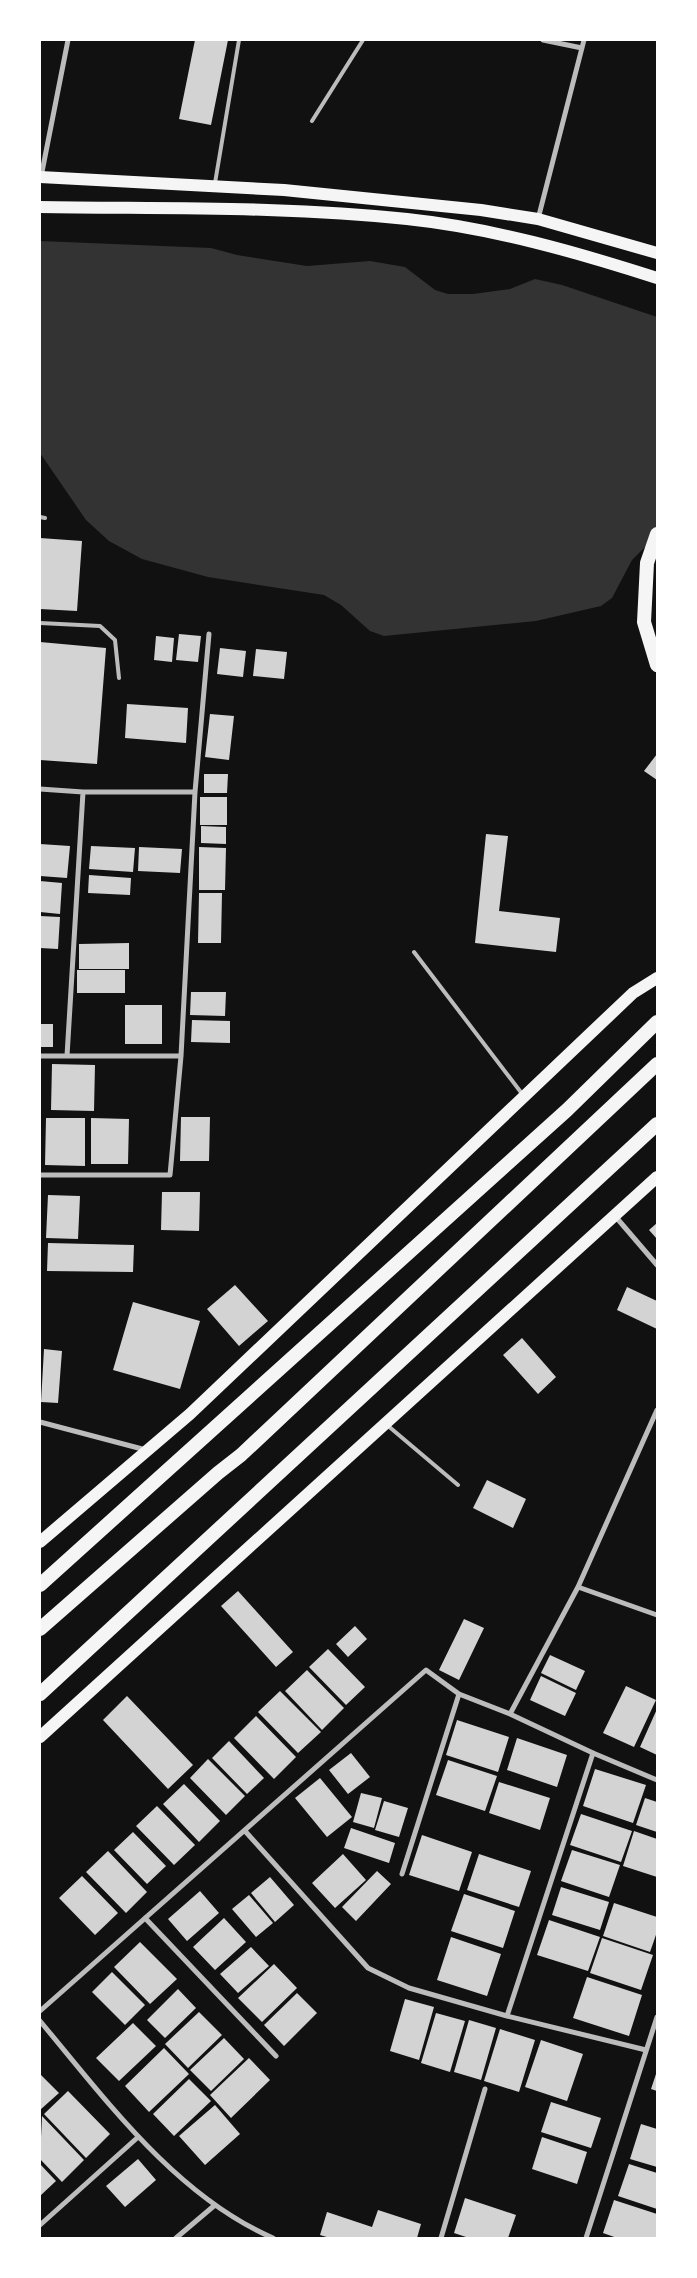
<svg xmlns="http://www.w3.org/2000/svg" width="697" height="2278" font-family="'Varela Round',sans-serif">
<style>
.water{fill:#333}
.building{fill:#d3d3d3}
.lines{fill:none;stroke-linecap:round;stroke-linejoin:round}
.service{stroke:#bcbcbc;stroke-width:4}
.minor{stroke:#bcbcbc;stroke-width:5}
.primary{stroke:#f5f5f5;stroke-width:12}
.trunk{stroke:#f5f5f5;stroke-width:14}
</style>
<rect width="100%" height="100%" fill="#111"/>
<path class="water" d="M40,241L211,248L237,255L307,266L370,261L405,267L435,290L448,294H473L510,289L535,279L562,285L657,317V535L632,560L612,598L601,606L536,621L384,636L370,631L341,605L324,595L208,577L142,559L109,541L86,520L40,453Z"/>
<path class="building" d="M195,40H228L211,125L179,119Z
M40,538L82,541L77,611L40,609Z
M179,634L201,636L198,662L176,660Z
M156,636L174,638L172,662L154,660Z
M40,642L106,648L97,764L40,760Z
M220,648L246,651L243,677L217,674Z
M256,649L287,652L284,679L253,676Z
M127,704L188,708L186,743L125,738Z
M210,714L234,716L229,760L205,757Z
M657,754V780L644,771Z
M204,774H228L227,793H204Z
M200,797H227V825H200Z
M201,826L226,827V844L201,843Z
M486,834L508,836L499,911L560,918L556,952L475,943Z
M40,844L70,846L67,878L40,876Z
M91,846L135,848L133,872L89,869Z
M139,847L182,849L180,873L138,871Z
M199,847L226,848L225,890H199Z
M89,875L131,878L130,895L88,893Z
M40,881L62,883L60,914L40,912Z
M199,893H222L221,943H198Z
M40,916L60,917L58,949L40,948Z
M129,943V969H79V944Z
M77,970H125V993H77Z
M191,992H226L225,1016L190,1015Z
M125,1005H162V1044H125Z
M192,1020L230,1021V1043L191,1042Z
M40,1024H53V1047H40Z
M52,1064L95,1065L94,1111L51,1110Z
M181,1117H210L209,1161H180Z
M46,1118H85V1166L45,1165Z
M91,1118L129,1119L128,1164H91Z
M162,1192H200L199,1231L161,1230Z
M48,1195L80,1196L78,1239L46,1238Z
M657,1223V1239L649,1230Z
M48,1243L134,1245L133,1272L47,1271Z
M235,1285L268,1321L239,1346L207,1309Z
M627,1287L657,1301V1329L617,1310Z
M133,1302L200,1321L180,1389L113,1370Z
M522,1338L556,1377L538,1394L503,1355Z
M44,1349L62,1351L58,1403L41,1402Z
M487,1480L526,1499L513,1528L473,1508Z
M238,1591L293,1652L276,1667L221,1606Z
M464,1619L484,1628L459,1680L439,1670Z
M355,1626L367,1639L348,1657L336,1644Z
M328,1649L365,1687L346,1705L309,1667Z
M550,1655L585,1671L576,1690L541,1673Z
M307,1670L344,1708L322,1730L285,1691Z
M541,1676L576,1693L565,1716L530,1700Z
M626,1686L656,1700L634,1747L603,1733Z
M280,1691L321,1732L298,1753L258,1712Z
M127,1696L193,1765L168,1789L103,1720Z
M657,1709V1755L640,1747Z
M256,1716L296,1757L274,1779L234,1738Z
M457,1720L509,1737L498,1772L446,1755Z
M517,1738L567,1755L557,1787L507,1770Z
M229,1741L264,1778L247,1794L212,1758Z
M351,1753L370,1777L348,1794L329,1770Z
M208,1759L245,1796L226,1815L190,1778Z
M448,1760L497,1776L485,1811L436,1795Z
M595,1769L646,1785L633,1823L583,1806Z
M320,1778L352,1817L327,1837L295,1798Z
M499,1782L550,1798L540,1830L489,1813Z
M184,1784L220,1821L199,1842L163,1804Z
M361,1793L382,1798L374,1828L353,1822Z
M645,1798L657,1802V1832L636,1825Z
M384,1801L408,1808L399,1837L375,1830Z
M157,1806L195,1845L174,1865L136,1826Z
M581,1814L632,1831L621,1862L570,1845Z
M351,1828L395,1843L389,1863L344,1848Z
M634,1831L657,1839V1877L623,1866Z
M133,1832L166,1866L147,1884L114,1850Z
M422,1835L472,1852L459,1891L409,1875Z
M572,1850L620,1865L609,1897L561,1881Z
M108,1851L147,1892L126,1913L86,1872Z
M343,1854L366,1880L335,1908L312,1883Z
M479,1854L531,1871L519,1907L467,1890Z
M377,1871L391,1884L356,1921L342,1907Z
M82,1876L118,1913L95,1935L59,1898Z
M270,1877L294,1905L275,1922L251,1893Z
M561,1887L609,1902L600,1930L552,1915Z
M200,1891L219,1913L187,1941L168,1919Z
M464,1894L515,1911L503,1948L451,1931Z
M249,1895L273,1923L256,1937L232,1909Z
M614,1903L657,1917V1932L650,1952L603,1936Z
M224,1918L246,1942L215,1970L193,1947Z
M549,1920L600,1937L588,1971L537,1955Z
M451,1937L501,1954L487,1996L437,1980Z
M602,1938L653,1955L641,1990L590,1973Z
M140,1942L177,1979L150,2004L114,1967Z
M251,1947L269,1966L238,1993L220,1974Z
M274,1964L297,1988L262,2022L238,1998Z
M112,1972L145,2005L125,2025L92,1992Z
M587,1977L642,1995L629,2036L573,2018Z
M178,1989L196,2008L165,2038L147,2020Z
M297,1993L317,2013L284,2046L264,2025Z
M405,1999L434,2007L419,2060L390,2051Z
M199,2012L222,2035L188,2068L165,2044Z
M436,2013L465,2021L450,2072L421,2063Z
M469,2020L496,2028L481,2080L454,2072Z
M133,2023L156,2046L119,2081L96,2058Z
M500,2029L535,2040L519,2092L484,2081Z
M224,2038L244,2059L211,2091L190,2070Z
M541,2040L583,2054L567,2101L525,2087Z
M164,2048L189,2074L149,2112L125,2086Z
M249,2058L270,2080L231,2118L210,2095Z
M657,2071V2091L651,2089Z
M40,2074L59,2093L40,2110Z
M189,2079L211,2101L174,2136L153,2114Z
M68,2091L110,2134L86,2158L44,2114Z
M551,2102L601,2118L591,2148L541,2132Z
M215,2105L240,2134L205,2165L179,2136Z
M42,2116L84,2160L62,2182L40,2159Z
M641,2124L657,2129V2167L630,2159Z
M542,2137L587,2152L577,2184L532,2169Z
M138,2159L156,2180L125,2207L106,2186Z
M40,2164L56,2181L40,2196Z
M629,2164L657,2173V2209L618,2196Z
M465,2198L516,2215L508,2238H469L454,2233Z
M614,2200L657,2214V2238H617L603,2233Z
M378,2210L421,2224L417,2238H330L320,2235L327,2212L372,2227Z"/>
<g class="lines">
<path class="service" d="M312,121L363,40
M215,183L239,40
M40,517L45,518
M40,623L100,626L115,640L119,678
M414,952L523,1095
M387,1425L458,1485"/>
<path class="minor" d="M543,40L582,48
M41,177L68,40
M538,219L584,40
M40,789L83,792H195L209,634
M40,1056H67L83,792
M67,1056H181L195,792
M40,1175H170L181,1056
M615,1216L657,1265
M657,1410L578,1587L657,1615
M40,1422L146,1450
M510,1714L578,1587
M245,1831L368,1968L409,1988L507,2016L646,2050
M402,1874L459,1694
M145,1918L276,2056
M40,2011L426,1670L459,1694L510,1714L593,1753L657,1780
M507,2016L593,1753
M40,2021C106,2100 176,2196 273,2238
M40,2225L137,2138
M176,2238L215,2205
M441,2238L485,2089
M586,2238L657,2017"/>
<path class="primary" d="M40,177L284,190L481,210L538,219L657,253
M40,207C162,209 285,206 407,219C492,228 576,252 657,278
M40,1542L190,1414L633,993L657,978
M40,1737L657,1177"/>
<path class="trunk" d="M657,534L647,563L644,622L657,665
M40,1585L567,1110L657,1022
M40,1629L218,1473L241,1455L657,1064
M40,1694L657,1124"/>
</g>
<rect width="697" height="2278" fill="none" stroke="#ffffff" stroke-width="82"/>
</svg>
